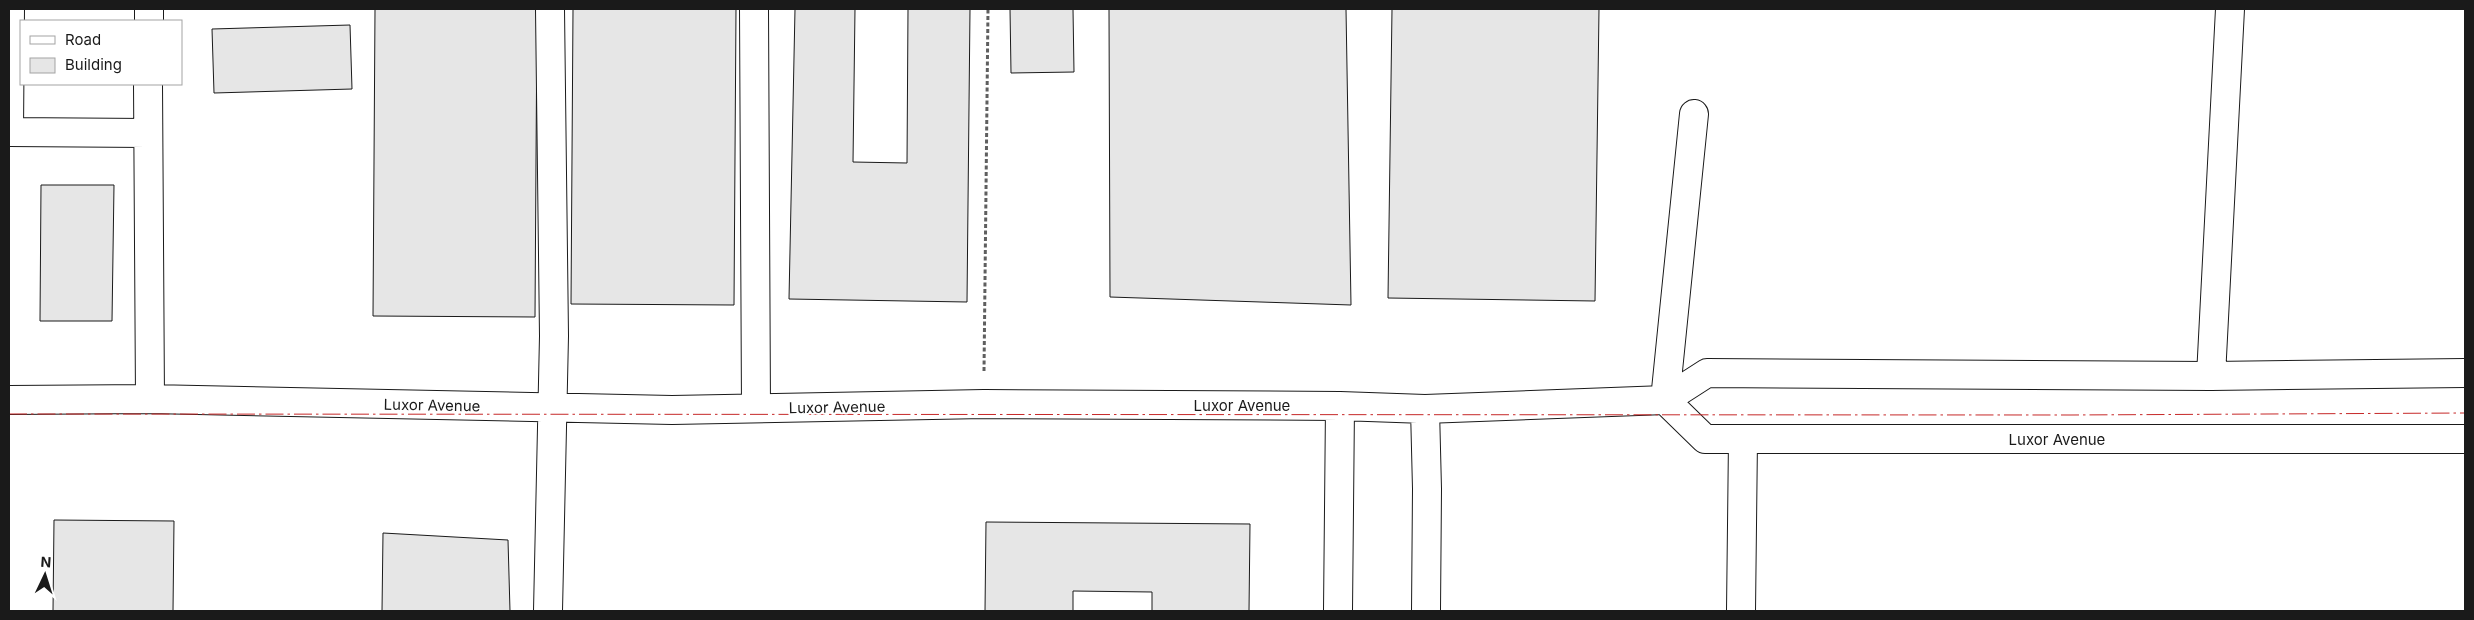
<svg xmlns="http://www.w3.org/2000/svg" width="2474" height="620" font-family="Inter,sans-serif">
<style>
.building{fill:#e6e6e6;stroke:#1a1a1a}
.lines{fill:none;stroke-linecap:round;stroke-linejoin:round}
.minor-casing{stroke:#1a1a1a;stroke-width:30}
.path{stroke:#5f5f5f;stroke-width:3;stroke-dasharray:4 2.5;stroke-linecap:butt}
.minor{stroke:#fff;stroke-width:28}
.power{stroke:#c62828;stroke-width:1;stroke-dasharray:18 4 2.5 4;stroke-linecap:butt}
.labels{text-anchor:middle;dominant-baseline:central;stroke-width:4;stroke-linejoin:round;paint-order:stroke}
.street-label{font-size:15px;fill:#1a1a1a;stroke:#fff}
</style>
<rect width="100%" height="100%" fill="#fff"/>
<path class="building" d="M375,9H537L535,317L373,316Z
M573,9H736L734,305L571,304Z
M795,9H855L853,162L907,163L908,9H970L967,302L789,299Z
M1010,9H1073L1074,72L1011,73Z
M1109,9H1346L1351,305L1110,297Z
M1392,9H1599L1595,301L1388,298Z
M350,25L352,89L214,93L212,29Z
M41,185H114L112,321H40Z
M54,520L174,521L173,611H53Z
M986,522L1250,524L1249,611H1152V592L1073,591V611H985Z
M383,533L508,540L510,611H382Z"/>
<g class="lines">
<g class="minor-casing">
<path id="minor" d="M754,9L756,408
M149,21V9
M148,84L150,399
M9,130L10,9
M9,132L147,133
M2211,376L2230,9
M9,400L150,399L672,410L984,404L1340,406L1425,409L1665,400L1707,373L2211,376L2465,373
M1665,400L1705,439H2465
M1665,400L1694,114
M1425,409L1427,489L1426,611
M548,611L554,336L550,9
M1338,611L1340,406
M1741,611L1743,439"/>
</g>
<path class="path" d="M984,371L988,9"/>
<use href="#minor" class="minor"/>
<path class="power" d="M9,414L2070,415L2465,413"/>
</g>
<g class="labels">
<g class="street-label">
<text transform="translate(432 405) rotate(1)">Luxor Avenue</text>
<text x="1242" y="405">Luxor Avenue</text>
<text transform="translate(837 407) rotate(-1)">Luxor Avenue</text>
<text x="2057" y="439">Luxor Avenue</text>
</g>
</g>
<rect width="2474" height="620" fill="none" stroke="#1a1a1a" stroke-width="20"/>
<rect x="20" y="20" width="162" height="65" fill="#ffffff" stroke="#a3a3a3"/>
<rect x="30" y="36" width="25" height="8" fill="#ffffff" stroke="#a3a3a3"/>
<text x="65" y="45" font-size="15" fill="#1a1a1a">Road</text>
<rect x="30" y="58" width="25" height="15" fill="#e6e6e6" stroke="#a3a3a3"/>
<text x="65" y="70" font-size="15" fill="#1a1a1a">Building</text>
<g transform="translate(45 575) rotate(4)" stroke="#ffffff" stroke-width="4" paint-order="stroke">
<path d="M0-4L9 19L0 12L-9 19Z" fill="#1a1a1a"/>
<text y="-8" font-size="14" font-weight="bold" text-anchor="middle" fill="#1a1a1a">N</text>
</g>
</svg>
